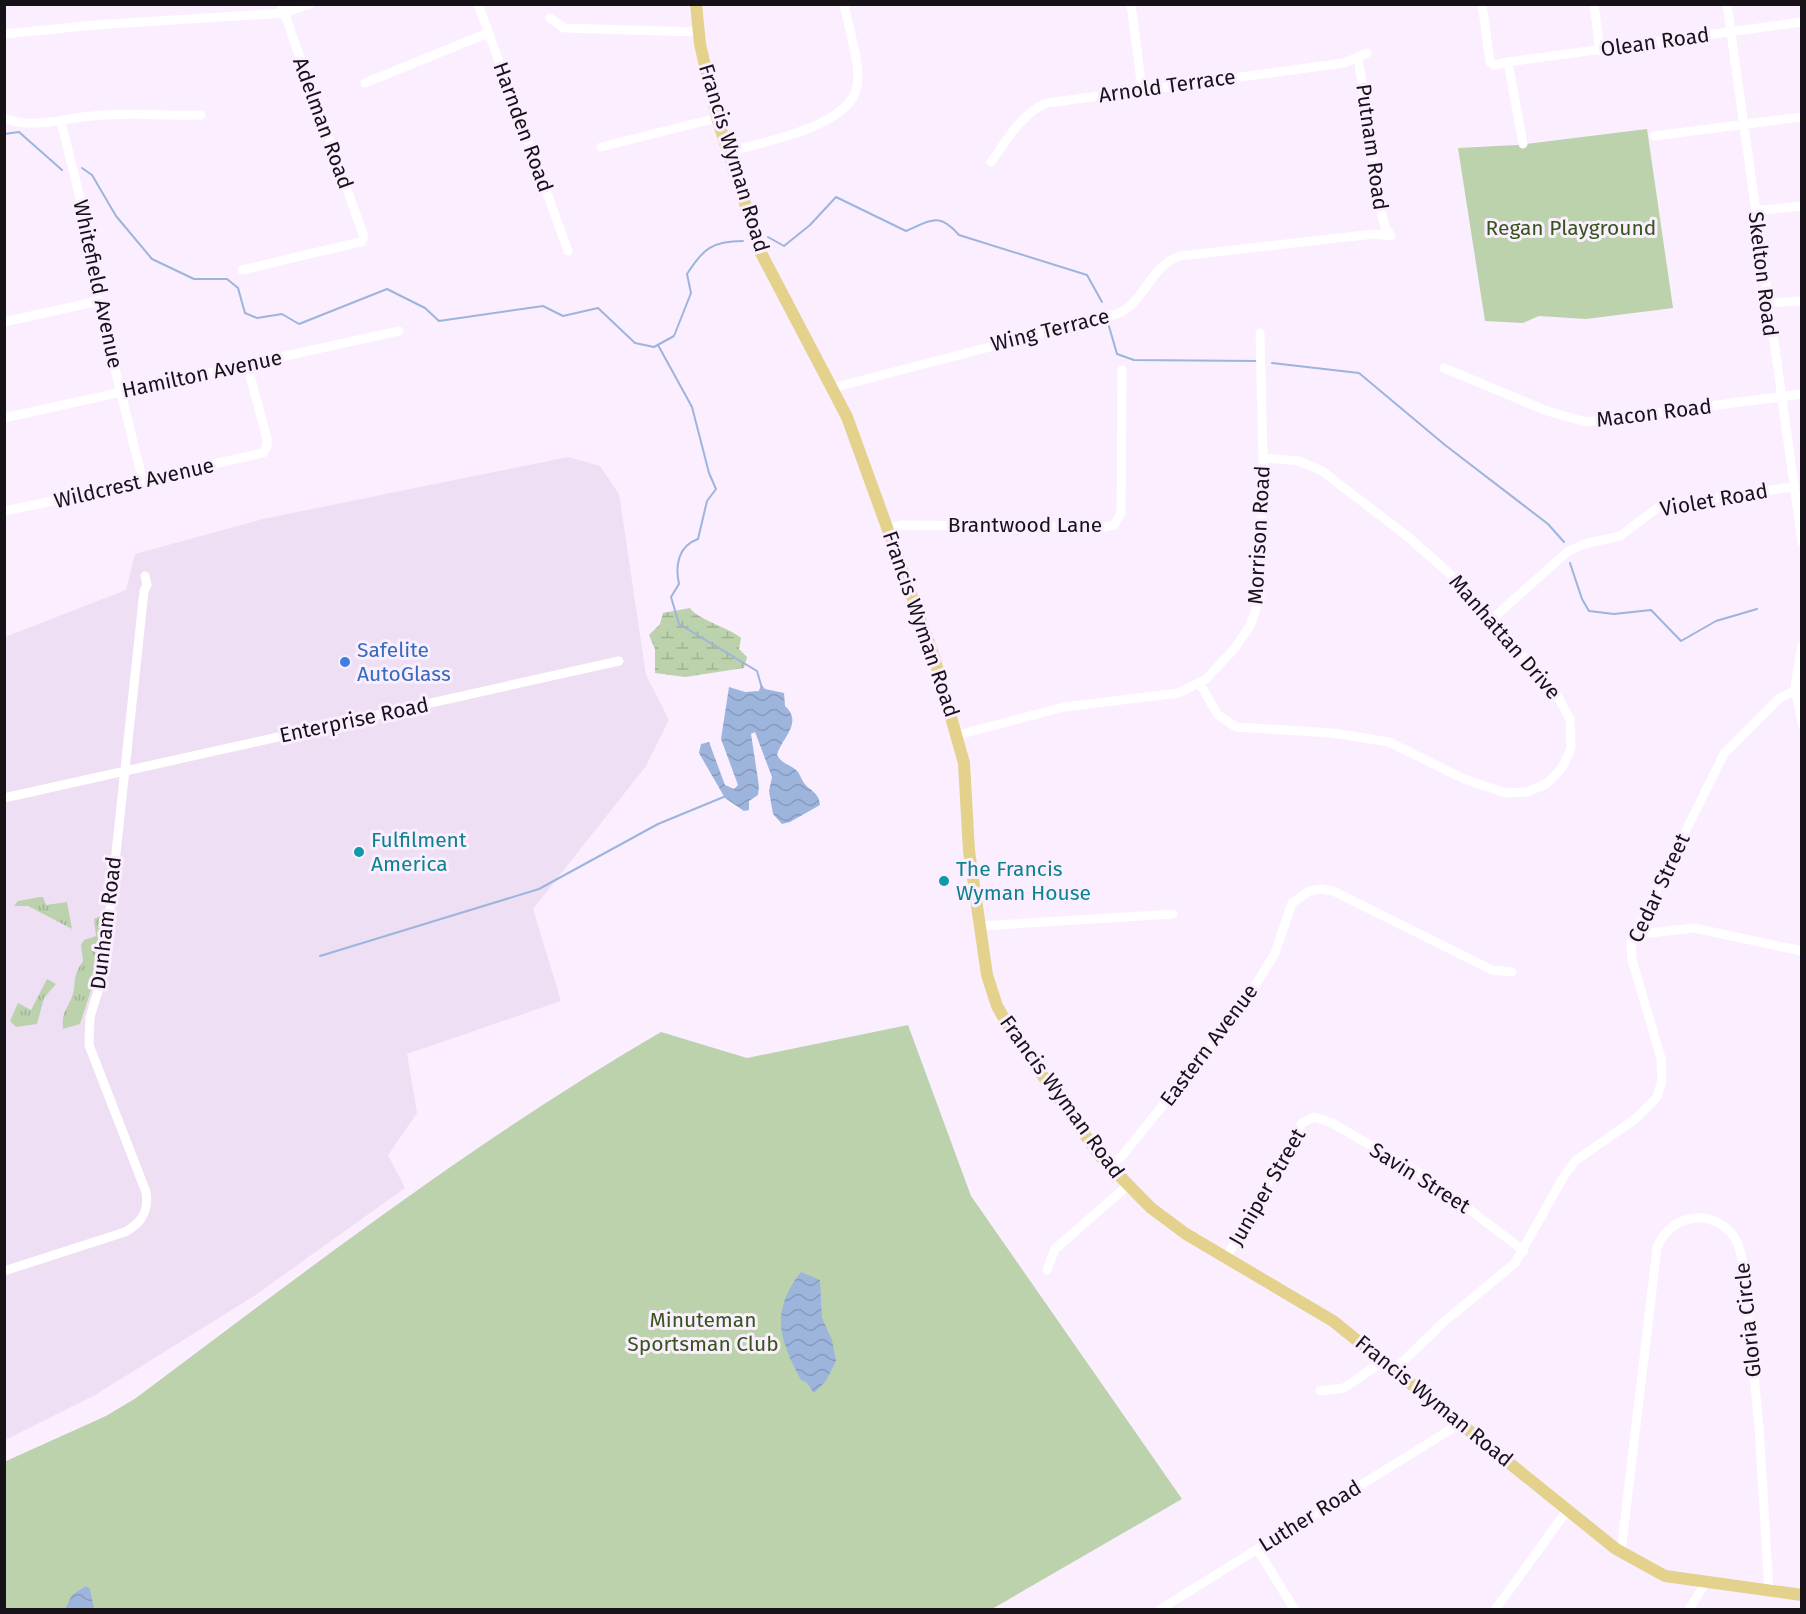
<svg xmlns="http://www.w3.org/2000/svg" width="1806" height="1614" font-family="'Fira Sans',sans-serif">
<style>
.built{fill:#efdff5}
.grass{fill:url(#grass-tufts)}
.wetland{fill:url(#wetland-marsh)}
.park{fill:#bbd2ad}
.water{fill:url(#water-waves)}
.lines{fill:none;stroke-linecap:round;stroke-linejoin:round}
.stream{stroke:#9db4dd;stroke-width:2}
.minor{stroke:#fff;stroke-width:9}
.major{stroke:#e3d18c;stroke-width:12}
.shop-dot{fill:#3f7fe0;stroke:#faeeff;stroke-width:2}
.culture-dot{fill:#0f9aa8;stroke:#faeeff;stroke-width:2}
.labels{text-anchor:middle;dominant-baseline:central;stroke-width:6;stroke-linejoin:round;paint-order:stroke}
.street-label{font-size:21px;fill:#161218;stroke:#faeeff}
.park-label{font-size:21px;fill:#35551b;stroke:#faeeff}
.shop-label{font-size:21px;fill:#366cbe;stroke:#faeeff;text-anchor:start}
.culture-label{font-size:21px;fill:#0d838f;stroke:#faeeff;text-anchor:start}
</style>
<defs>
<pattern id="grass-tufts" width="24" height="20" patternUnits="userSpaceOnUse" patternTransform="scale(1.5)"><rect width="24" height="20" fill="#bbd2ad"/><path d="M3 7l-1-3M5 7V3M7 7l1-3M15 17l-1-3M17 17v-4M19 17l1-3" fill="none" stroke="#a0b394"/></pattern>
<pattern id="wetland-marsh" width="20" height="14" patternUnits="userSpaceOnUse" patternTransform="scale(1.5)"><rect width="20" height="14" fill="#bbd2ad"/><path d="M1 5h8M5 5V1M11 12h8M15 12V8" fill="none" stroke="#a0b394"/></pattern>
<pattern id="water-waves" width="16" height="10" patternUnits="userSpaceOnUse" patternTransform="scale(1.5)"><rect width="16" height="10" fill="#9db4dd"/><path d="M0 5q4-4 8 0t8 0" fill="none" stroke="#869abd"/></pattern>
</defs>
<rect width="100%" height="100%" fill="#faeeff"/>
<path class="built" d="M568,457L600,466L619,494L646,675L669,720L646,766L533,909L561,1001L407,1054L417,1113L388,1155L405,1188L254,1296L95,1395L5,1440V637L126,590L135,554L263,519Z"/>
<path class="grass" d="M40,897H43L46,905L67,902L72,929L28,906H14L18,901Z
M103,915L96,975L80,1024L63,1029C61,1014 67,1009 72,997C77,982 71,979 83,961L81,945L84,940L96,936L94,919Z
M47,979L56,984L44,998L37,1024L16,1027L10,1021L18,1003L31,1010Z"/>
<path class="wetland" d="M690,608C698,620 726,626 741,638L739,649L747,657L744,668L685,677L655,673V649L649,635L660,624L663,613Z"/>
<path class="park" d="M1647,129L1673,308L1586,319L1539,316L1523,323L1485,321L1458,148L1517,145Z
M908,1025L971,1196L1182,1499L992,1609L5,1610L4,1462L106,1416L136,1398C307,1270 477,1139 661,1032L747,1058Z"/>
<path class="water" d="M761,684L765,689L784,693L785,706C804,723 781,738 777,755C782,764 789,764 796,770C800,773 801,779 804,783C810,791 819,792 820,805L790,822L782,824L773,814L769,791L772,777L755,732L751,734L759,786L758,795L749,801V810L744,811L725,798L699,753L701,744L709,742L725,785L734,789L738,785L721,739L729,687L745,692L759,691Z
M801,1272L820,1280L822,1318L832,1340L836,1361L826,1381L814,1393L806,1382L801,1380C780,1340 769,1313 801,1272Z
M86,1586L90,1589L94,1609H65L72,1595Z"/>
<g class="lines">
<path class="stream" d="M4,134L19,132L62,170
M82,168L92,175L116,216L152,259L194,279H227L238,288L245,313L257,318L282,314L299,324L387,289L425,308L439,321L543,306L563,316L598,308L635,343L654,347L674,336L691,293L687,274C703,249 712,241 743,241
M768,237L784,246L810,225L836,197L906,231C932,220 939,212 959,235L1087,275L1102,302
M1108,323L1117,354L1134,360L1257,361
M658,345L692,407L709,473L716,489L707,501L698,539C678,546 675,566 679,584L671,597L679,624L757,671L761,685
M1272,363L1359,373L1445,445L1548,524L1564,542
M1570,563L1582,599L1589,611L1614,614L1651,610L1681,641L1716,621L1757,609
M320,956L539,889L658,824L726,796"/>
<path class="minor" d="M478,4L568,251
M1131,4L1142,89
M1482,4L1490,62L1494,65L1508,62L1523,144
M1594,4L1600,51
M1727,4L1802,542
M550,18L564,28L698,32
M4,34L95,25L284,13L310,4
M1358,57L1381,211L1385,227L1391,236
M1508,62L1802,22
M365,83L488,33
M4,118C35,130 61,118 92,116C128,112 165,116 201,115
M61,122L87,226L96,292L143,482
M1654,136L1802,117
M601,147L717,118
M727,152C760,143 851,127 857,86C861,65 848,26 844,4
M991,162C1006,142 1022,112 1047,103L1344,63L1367,53
M1755,211L1802,206
M242,270L356,243L361,242L364,237L281,4
M1767,303L1802,301
M4,322L99,301
M1444,368L1547,411L1586,422L1802,394
M832,388L1117,314C1146,302 1149,266 1180,256L1374,234L1391,236
M4,418L399,331
M4,511L133,485L154,477L263,453L267,446V439L247,364
M888,528L903,525L1106,527L1114,525L1121,513L1122,370
M1492,619L1567,552L1584,544L1620,536L1660,506L1793,487
M1802,646L1795,686L1802,724
M1200,684L1218,715L1236,727L1332,733L1389,742L1464,779L1506,793L1527,792L1546,784L1562,768L1571,748L1570,719L1557,695L1449,573L1407,536L1322,471L1299,461L1263,458
M958,735L1064,707L1179,693L1206,679L1235,648L1250,626L1260,597L1263,458L1260,333
M4,798L619,661
M980,926L1173,914
M1636,929L1650,933L1694,928L1802,951
M1109,1166L1122,1156L1242,1007L1275,953L1292,903L1309,891L1321,889L1333,891L1492,970L1512,972
M1226,1258L1302,1123L1314,1117L1332,1123L1429,1179L1524,1251
M1047,1270L1055,1249L1127,1186
M4,1271L125,1232C142,1223 149,1211 146,1192L89,1045L90,1017L103,975L144,591L147,585L145,576
M1394,1370L1445,1321L1515,1263L1564,1176L1575,1161L1635,1119L1657,1097L1662,1080L1661,1058L1632,960L1631,941L1724,754L1780,698L1796,690
M1320,1391L1344,1388L1383,1361
M1257,1549L1295,1610
M1621,1552L1657,1248C1668,1217 1707,1207 1730,1232C1738,1240 1740,1251 1743,1262L1759,1427L1769,1591
M1159,1610L1461,1423
M1495,1610L1568,1509
M1689,1610L1705,1583"/>
<path class="major" d="M696,4L700,44L717,118L761,253L847,417L934,657L964,763L969,851L987,975L997,1006L1013,1034L1100,1156L1151,1208L1186,1234L1333,1321L1616,1549L1665,1576L1802,1595"/>
</g>
<circle class="shop-dot" cx="345" cy="662" r="6"/>
<g class="culture-dot">
<circle cx="359" cy="852" r="6"/>
<circle cx="944" cy="881" r="6"/>
</g>
<g class="labels">
<g class="street-label">
<text transform="translate(1655 42) rotate(-8)">Olean Road</text>
<text transform="translate(1167 86) rotate(-8)">Arnold Terrace</text>
<text transform="translate(323 123) rotate(70)">Adelman Road</text>
<text transform="translate(523 127) rotate(70)">Harnden Road</text>
<text transform="translate(1372 147) rotate(82)">Putnam Road</text>
<text transform="translate(734 158) rotate(73)">Francis Wyman Road</text>
<text transform="translate(1763 274) rotate(83)">Skelton Road</text>
<text transform="translate(98 284) rotate(78)">Whitefield Avenue</text>
<text transform="translate(1050 330) rotate(-14)">Wing Terrace</text>
<text transform="translate(202 374) rotate(-12)">Hamilton Avenue</text>
<text transform="translate(1654 413) rotate(-7)">Macon Road</text>
<text transform="translate(134 483) rotate(-13)">Wildcrest Avenue</text>
<text transform="translate(1714 500) rotate(-10)">Violet Road</text>
<text x="1025" y="525">Brantwood Lane</text>
<text transform="translate(1259 535) rotate(-87)">Morrison Road</text>
<text transform="translate(921 624) rotate(71)">Francis Wyman Road</text>
<text transform="translate(1505 637) rotate(49)">Manhattan Drive</text>
<text transform="translate(354 720) rotate(-12)">Enterprise Road</text>
<text transform="translate(1659 888) rotate(-65)">Cedar Street</text>
<text transform="translate(106 923) rotate(-83)">Dunham Road</text>
<text transform="translate(1209 1045) rotate(-53)">Eastern Avenue</text>
<text transform="translate(1062 1097) rotate(54)">Francis Wyman Road</text>
<text transform="translate(1420 1178) rotate(32)">Savin Street</text>
<text transform="translate(1267 1187) rotate(-60)">Juniper Street</text>
<text transform="translate(1748 1320) rotate(-96)">Gloria Circle</text>
<text transform="translate(1434 1401) rotate(39)">Francis Wyman Road</text>
<text transform="translate(1310 1516) rotate(-32)">Luther Road</text>
</g>
<g class="park-label">
<text x="1571" y="228">Regan Playground</text>
<text x="703" y="1320">Minuteman<tspan x="703" dy="24">Sportsman Club</tspan></text>
</g>
<g class="shop-label">
<text x="357" y="650">Safelite<tspan x="357" dy="24">AutoGlass</tspan></text>
</g>
<g class="culture-label">
<text x="371" y="840">Fulfilment<tspan x="371" dy="24">America</tspan></text>
<text x="956" y="869">The Francis<tspan x="956" dy="24">Wyman House</tspan></text>
</g>
</g>
<rect width="1806" height="1614" fill="none" stroke="#161218" stroke-width="12"/>
</svg>
